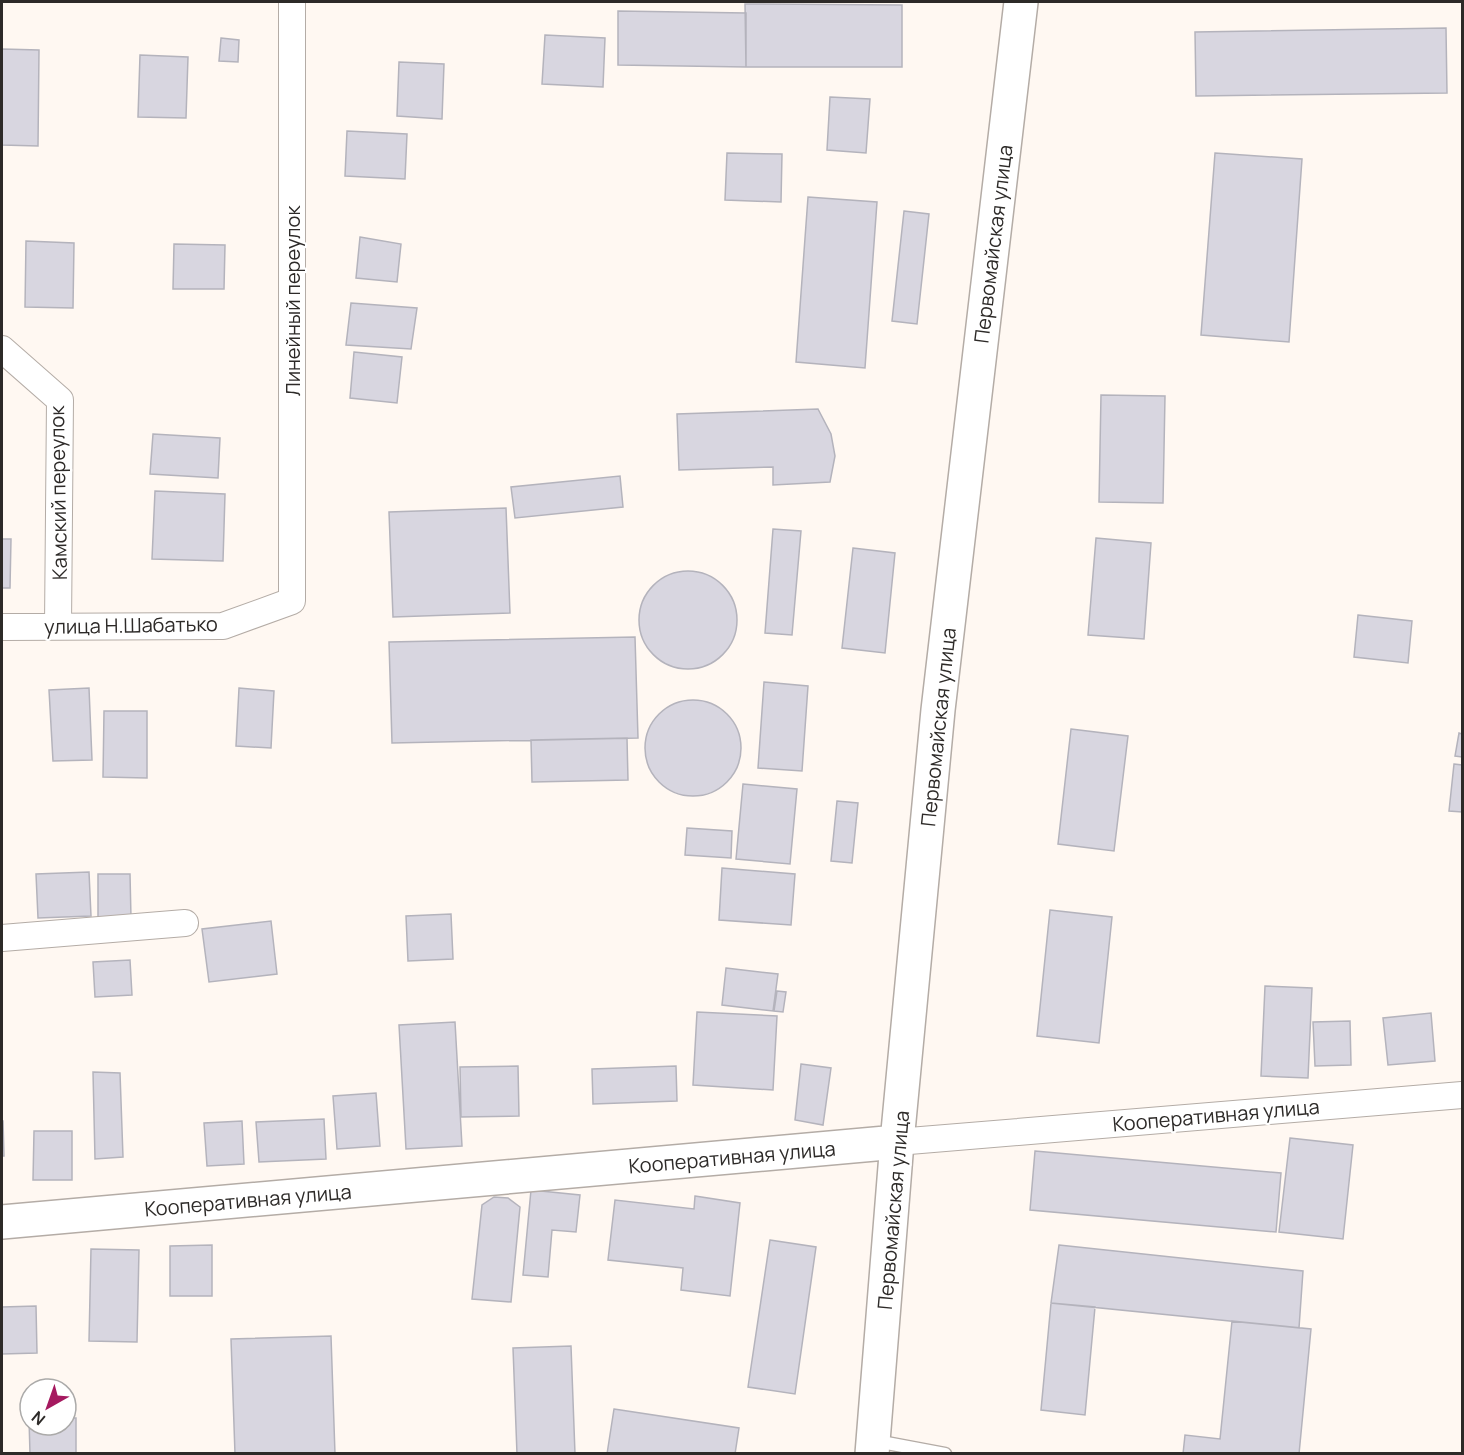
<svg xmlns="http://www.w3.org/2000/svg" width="1464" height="1455" font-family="Manrope,sans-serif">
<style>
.building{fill:#d8d6e0;stroke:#b4b3bc;stroke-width:1.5}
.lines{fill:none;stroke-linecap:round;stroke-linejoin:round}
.lane-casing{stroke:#b4aca6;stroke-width:15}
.street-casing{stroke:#b4aca6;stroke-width:28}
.secondary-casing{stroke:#b4aca6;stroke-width:36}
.lane{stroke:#fff;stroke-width:12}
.street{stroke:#fff;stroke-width:26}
.secondary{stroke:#fff;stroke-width:33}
.labels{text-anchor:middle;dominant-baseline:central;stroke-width:4.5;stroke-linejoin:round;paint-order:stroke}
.street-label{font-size:20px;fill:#2d2a28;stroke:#fff}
</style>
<rect width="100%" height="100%" fill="#fff8f2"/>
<path class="building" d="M745,4L902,5V67H746Z
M618,11L746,13V67L618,65Z
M1446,28L1447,93L1196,96L1195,32Z
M545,35L605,38L603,87L542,84Z
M221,38L239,40L238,62L219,61Z
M2,49L39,50L38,146L2,145Z
M140,55L188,57L186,118L138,117Z
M399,62L444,64L442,119L397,116Z
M830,97L870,99L866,153L827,150Z
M347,131L407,134L405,179L345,176Z
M727,153L782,154L781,202L725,200Z
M1215,153L1302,159L1289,342L1201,335Z
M808,197L877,202L865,368L796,362Z
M904,211L929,214L917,324L892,321Z
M360,237L401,244L397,282L356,278Z
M26,241L74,243L73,308L25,307Z
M174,244L225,245L224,289H173Z
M351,303L417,308L411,349L346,345Z
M354,352L402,357L397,403L350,398Z
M1101,395L1165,396L1163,503L1099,502Z
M818,409L831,434L835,456L830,482L773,485V467L679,470L677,414Z
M153,434L220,438L218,478L150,474Z
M620,476L623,507L515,518L511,487Z
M155,491L225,494L223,561L152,559Z
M506,508L510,613L393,617L389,512Z
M773,529L801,531L792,635L765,633Z
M1096,538L1151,543L1144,639L1088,635Z
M2,539H11L10,588H2Z
M853,548L895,553L885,653L842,648Z
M639 620a49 49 0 1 1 98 0a49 49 0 1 1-98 0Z
M1358,615L1412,621L1408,663L1354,657Z
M635,637L638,738L392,743L389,642Z
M764,682L808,686L802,771L758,768Z
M89,688L92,760L53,761L49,690Z
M239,688L274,691L271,748L236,746Z
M645 748a48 48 0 1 1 96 0a48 48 0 1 1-96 0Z
M104,711H147V778L103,777Z
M1071,729L1128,736L1114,851L1058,844Z
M1459,733L1462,734V757L1455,756Z
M627,738L628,780L532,782L531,740Z
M1454,764L1462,765V812L1449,811Z
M743,784L797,789L790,864L736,859Z
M837,801L858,803L852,863L831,861Z
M687,828L732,831L731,858L685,855Z
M722,868L795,874L791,925L719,920Z
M89,872L91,916L38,918L36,874Z
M98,874H130L131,918L98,919Z
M1050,910L1112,917L1099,1043L1037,1036Z
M451,914L453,959L408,961L406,916Z
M271,921L277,974L209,982L202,929Z
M130,960L132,995L95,997L93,962Z
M726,968L778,974L773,1011L722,1005Z
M1265,986L1312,988L1308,1078L1261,1076Z
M777,991L786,992L783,1012L774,1011Z
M697,1012L777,1016L773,1090L693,1085Z
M1431,1013L1435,1061L1388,1065L1383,1018Z
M1350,1021L1351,1065L1315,1066L1313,1022Z
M455,1022L462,1146L406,1149L399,1025Z
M801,1064L831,1068L823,1125L795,1120Z
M518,1066L519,1116L461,1117L460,1067Z
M676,1066L677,1101L593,1104L592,1069Z
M93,1072L120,1073L123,1157L95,1159Z
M376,1093L380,1146L337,1149L333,1096Z
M324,1119L326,1159L259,1162L256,1122Z
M2,1121H3L4,1156H2Z
M242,1121L244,1164L207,1166L204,1123Z
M34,1131H72V1180H33Z
M1290,1138L1353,1145L1343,1239L1279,1232Z
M1035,1151L1281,1173L1276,1232L1030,1210Z
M531,1190L580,1195L576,1232L552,1230L548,1277L523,1275Z
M695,1196L740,1203L730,1296L681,1290L683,1268L608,1260L615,1200L694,1209Z
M494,1197L508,1198L520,1207L511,1302L472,1299L482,1205Z
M770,1240L816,1247L795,1394L748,1387Z
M212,1245V1296H170V1246Z
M1059,1245L1303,1271L1299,1328L1051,1303Z
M91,1249L139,1250L137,1342L89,1341Z
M1051,1303L1095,1307L1085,1415L1041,1410Z
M36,1306L37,1353L2,1354V1307Z
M1232,1321L1311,1329L1299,1454H1183L1185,1435L1220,1439Z
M331,1336L335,1454H235L231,1339Z
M571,1346L575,1454H517L513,1348Z
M614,1409L739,1428L735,1454H607Z
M66,1418H76V1454H30L29,1419L30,1425H66Z"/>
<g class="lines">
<g class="lane-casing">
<path id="lane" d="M876,1441L945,1454"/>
</g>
<g class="street-casing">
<path id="street" d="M2,349L60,400L58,626
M2,627L223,626L292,601V2
M2,938L185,923
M897,1142L1462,1095"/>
</g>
<g class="secondary-casing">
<path id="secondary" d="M2,1222L897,1142
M872,1454L897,1142L938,710L1021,2"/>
</g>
<use href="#lane" class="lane"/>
<use href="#street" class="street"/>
<use href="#secondary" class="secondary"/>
</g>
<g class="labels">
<g class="street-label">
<text transform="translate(993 244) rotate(-83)">Первомайская улица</text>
<text transform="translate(292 301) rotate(-90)">Линейный переулок</text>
<text transform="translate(58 493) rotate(-91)">Камский переулок</text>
<text transform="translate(131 625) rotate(-1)">улица Н.Шабатько</text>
<text transform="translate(938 727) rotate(-84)">Первомайская улица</text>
<text transform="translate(1216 1115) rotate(-5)">Кооперативная улица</text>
<text transform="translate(732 1157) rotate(-5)">Кооперативная улица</text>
<text transform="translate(248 1200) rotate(-5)">Кооперативная улица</text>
<text transform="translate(893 1210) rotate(-85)">Первомайская улица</text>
</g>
</g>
<rect width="1464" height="1455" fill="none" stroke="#2d2a28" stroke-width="6"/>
<g transform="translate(48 1407) rotate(220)"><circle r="28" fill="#ffffff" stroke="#abaaa9" stroke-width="1.5"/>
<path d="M0-4.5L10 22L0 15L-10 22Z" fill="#a5195f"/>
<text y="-9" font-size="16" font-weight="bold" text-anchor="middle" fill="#2d2a28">N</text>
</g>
</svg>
